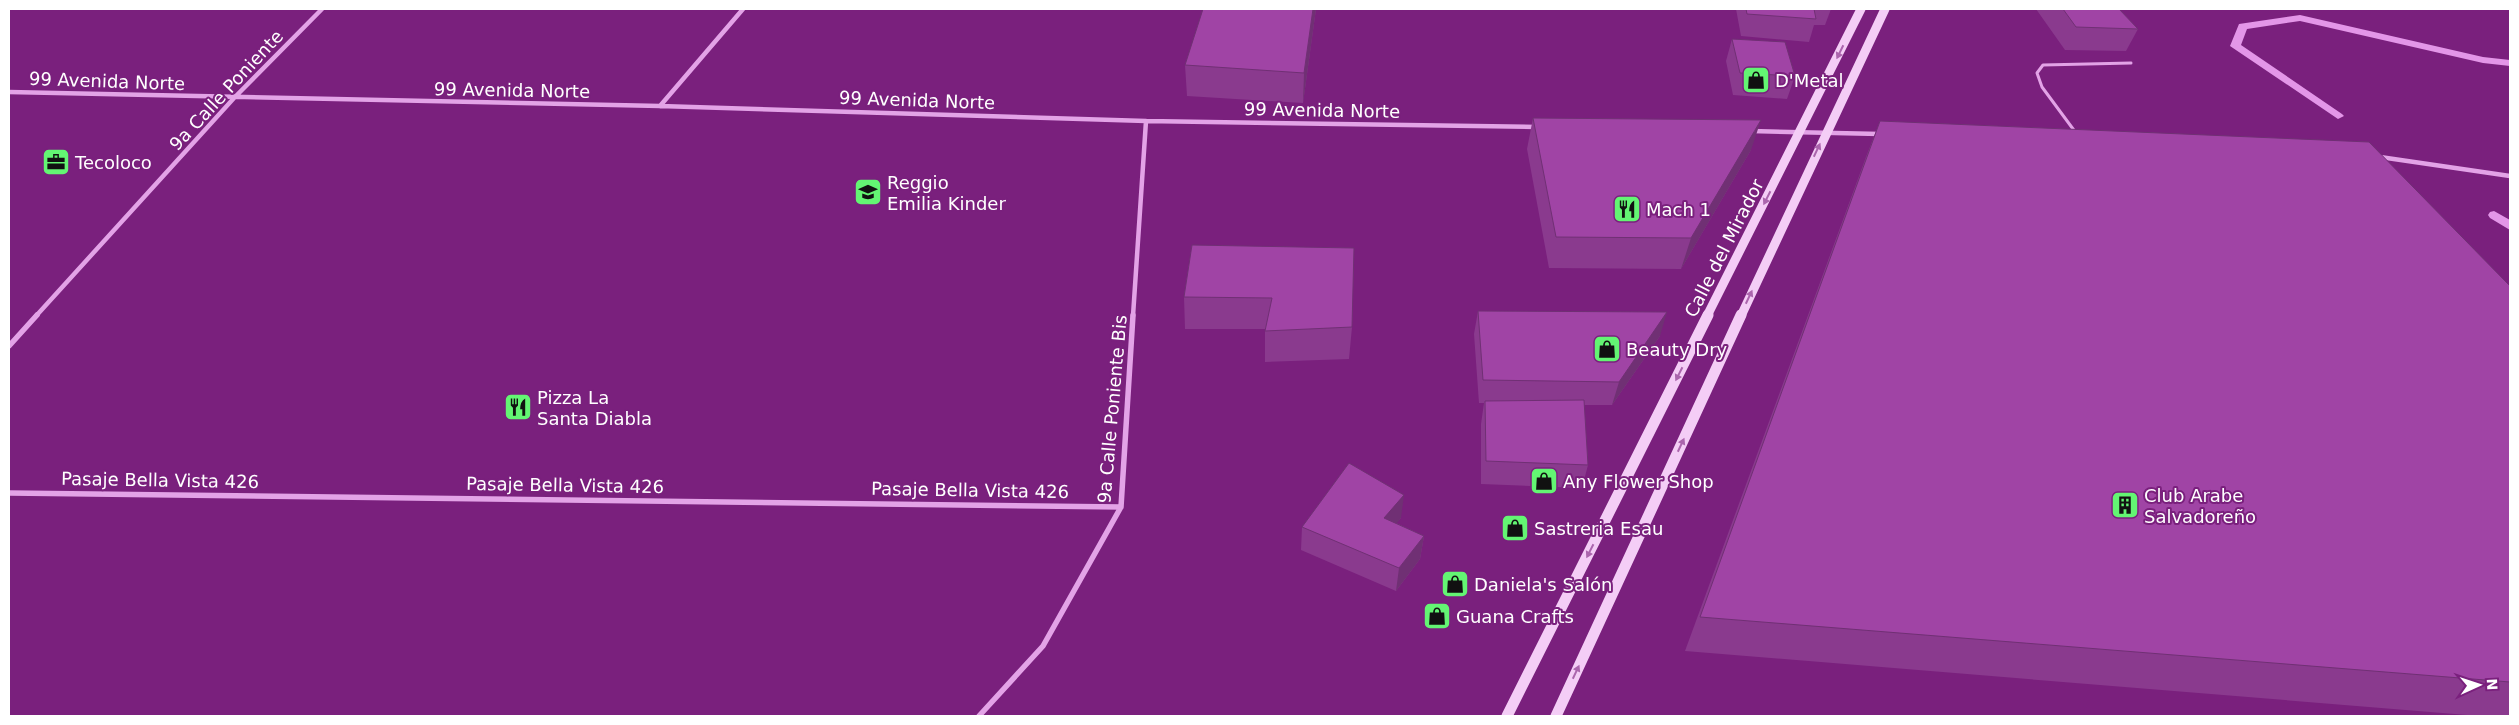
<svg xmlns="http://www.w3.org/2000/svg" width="2519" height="725" font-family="'DejaVu Sans',sans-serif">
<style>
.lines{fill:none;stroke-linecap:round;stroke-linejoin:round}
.stream{fill:#e396e8;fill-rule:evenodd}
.service{stroke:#e3a3e7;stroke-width:3}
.minor-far1{stroke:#e3a3e7;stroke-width:4.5}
.minor{stroke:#e3a3e7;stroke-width:5.5}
.secondary-far1{stroke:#f4cdf6;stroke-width:9}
.secondary{stroke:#f4cdf6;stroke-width:11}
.wall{fill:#8a3a8e}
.shaded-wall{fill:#703074}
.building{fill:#a044a5;stroke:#703074}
.oneway{fill:#ab65ad}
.labels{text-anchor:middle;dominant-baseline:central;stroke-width:4;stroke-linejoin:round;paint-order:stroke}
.poi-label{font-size:18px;fill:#fff;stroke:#7a207d;text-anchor:start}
.street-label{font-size:18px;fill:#fff;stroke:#7a207d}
</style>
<rect width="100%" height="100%" fill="#7a207d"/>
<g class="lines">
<path class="stream" d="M2300,15L2483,57L2510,60V66L2483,63L2300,21L2247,29L2241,45L2342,114L2344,116L2338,119L2230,46L2239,24Z
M2494,211L2510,220V230L2490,218L2488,215L2490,212Z"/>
<path class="service" d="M2076,133L2042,87L2037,73L2043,65L2131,63"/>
<path class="minor-far1" d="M9,92L660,106L1146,121L1537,127
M660,106L743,9
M1751,131L1880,134
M2380,157L2510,176
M36,316L234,98L322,9
M1133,316L1146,121"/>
<path class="minor" d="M9,346L37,315
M9,493L1121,507
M979,716L1043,646L1121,507L1133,315"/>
<path class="secondary-far1" d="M1707,316L1861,9
M1741,316L1885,9"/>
<path class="secondary" d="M1507,716L1708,315
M1556,716L1741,315"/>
</g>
<path class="wall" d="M1316,9L1303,103L1187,96L1185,65Z
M1736,9H1831L1825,25H1814L1809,42L1741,36Z
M2036,9H2119L2138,29L2126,51L2065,50Z
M1732,39L1795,76L1787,99L1733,95L1726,61Z
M1533,118L1751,150L1681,269L1549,268L1527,149Z
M1880,121L2510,286V716H2479L1685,651L1866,157Z
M1192,245L1352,327L1349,359L1265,362V329H1185L1184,297Z
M1478,311L1660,336L1612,405H1584L1588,465L1582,488L1481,484V424L1484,403H1479L1474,334Z
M1401,518L1396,523L1424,536L1420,559L1396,591L1301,550L1302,527Z"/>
<path class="shaded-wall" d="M1313,9H1316L1303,103L1304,73Z
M1761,120L1751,150L1681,269L1691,238Z
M1667,312L1660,336L1612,405L1619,382Z
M1404,495L1401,518L1382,541L1384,518Z
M1424,536L1420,559L1396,591L1399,568Z"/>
<path class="building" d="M1203,9H1313L1304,73L1185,65Z
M1746,9H1814L1816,19L1747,14Z
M2063,9H2119L2138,29L2076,27Z
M1732,39L1785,42L1795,76L1740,73Z
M1533,118L1761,120L1691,238L1556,237Z
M1880,121L2369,142L2510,286V682L1700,617Z
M1192,245L1354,248L1352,327L1265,331L1272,298L1184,297Z
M1478,311L1667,312L1619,382L1483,380Z
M1584,400L1588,465L1486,461L1485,401Z
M1349,463L1404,495L1384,518L1424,536L1399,568L1302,527Z"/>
<defs><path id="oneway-solid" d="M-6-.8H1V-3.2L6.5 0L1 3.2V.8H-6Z" transform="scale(1.25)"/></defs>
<g class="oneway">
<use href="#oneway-solid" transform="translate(1840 52) rotate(116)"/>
<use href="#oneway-solid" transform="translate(1817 150) rotate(-65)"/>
<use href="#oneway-solid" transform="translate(1767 198) rotate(117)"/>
<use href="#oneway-solid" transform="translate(1749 297) rotate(-65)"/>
<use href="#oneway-solid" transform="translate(1679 374) rotate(117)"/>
<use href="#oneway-solid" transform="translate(1681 445) rotate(-65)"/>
<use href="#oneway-solid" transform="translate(1590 551) rotate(117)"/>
<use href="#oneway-solid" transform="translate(1576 672) rotate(-65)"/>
</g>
<defs>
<g id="shop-square" transform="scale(1.4375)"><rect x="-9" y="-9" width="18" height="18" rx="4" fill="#63f573" stroke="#7a207d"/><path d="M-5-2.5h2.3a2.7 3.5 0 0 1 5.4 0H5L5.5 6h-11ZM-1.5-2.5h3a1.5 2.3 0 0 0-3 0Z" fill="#111"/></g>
<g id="office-square" transform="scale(1.4375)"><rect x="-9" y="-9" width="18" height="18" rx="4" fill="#63f573" stroke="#7a207d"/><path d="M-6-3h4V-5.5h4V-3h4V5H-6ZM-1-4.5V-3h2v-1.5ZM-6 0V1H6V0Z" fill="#111"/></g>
<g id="school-square" transform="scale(1.4375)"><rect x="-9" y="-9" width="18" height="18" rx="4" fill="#63f573" stroke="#7a207d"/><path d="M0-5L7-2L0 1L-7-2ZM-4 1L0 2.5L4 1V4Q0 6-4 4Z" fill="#111"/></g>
<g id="restaurant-square" transform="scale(1.4375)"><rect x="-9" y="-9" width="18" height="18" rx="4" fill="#63f573" stroke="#7a207d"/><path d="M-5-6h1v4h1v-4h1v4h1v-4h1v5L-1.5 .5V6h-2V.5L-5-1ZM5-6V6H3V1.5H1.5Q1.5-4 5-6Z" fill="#111"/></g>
<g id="building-square" transform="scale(1.4375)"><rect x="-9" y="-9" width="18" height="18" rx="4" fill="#63f573" stroke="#7a207d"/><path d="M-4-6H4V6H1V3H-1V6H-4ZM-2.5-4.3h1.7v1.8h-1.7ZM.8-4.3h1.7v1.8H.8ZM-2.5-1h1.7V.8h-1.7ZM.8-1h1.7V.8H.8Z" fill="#111"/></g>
</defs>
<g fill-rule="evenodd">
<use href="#shop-square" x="1756" y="80"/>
<use href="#office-square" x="56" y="162"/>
<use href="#school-square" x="868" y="192"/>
<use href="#restaurant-square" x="1627" y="209"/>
<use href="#shop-square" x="1607" y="349"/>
<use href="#restaurant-square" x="518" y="407"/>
<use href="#shop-square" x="1544" y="481"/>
<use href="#building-square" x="2125" y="505"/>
<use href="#shop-square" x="1515" y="528"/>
<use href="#shop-square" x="1455" y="584"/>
<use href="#shop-square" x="1437" y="616"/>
</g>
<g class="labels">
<g class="poi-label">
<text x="1775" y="80">D'Metal</text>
<text x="75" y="162">Tecoloco</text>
<text x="887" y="182">Reggio<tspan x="887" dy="21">Emilia Kinder</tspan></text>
<text x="1646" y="209">Mach 1</text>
<text x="1626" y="349">Beauty Dry</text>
<text x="537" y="397">Pizza La<tspan x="537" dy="21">Santa Diabla</tspan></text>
<text x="1563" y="481">Any Flower Shop</text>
<text x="2144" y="495">Club Arabe<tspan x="2144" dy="21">Salvadoreño</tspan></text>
<text x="1534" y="528">Sastreria Esau</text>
<text x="1474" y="584">Daniela's Salón</text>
<text x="1456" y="616">Guana Crafts</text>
</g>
<g class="street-label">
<text transform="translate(107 81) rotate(2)">99 Avenida Norte</text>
<text transform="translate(226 90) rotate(-47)">9a Calle Poniente</text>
<text transform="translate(512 90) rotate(1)">99 Avenida Norte</text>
<text transform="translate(917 100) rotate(2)">99 Avenida Norte</text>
<text transform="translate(1322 110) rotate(1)">99 Avenida Norte</text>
<text transform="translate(1724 248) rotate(-63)">Calle del Mirador</text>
<text transform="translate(1112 409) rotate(-85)">9a Calle Poniente Bis</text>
<text transform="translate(160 480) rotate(1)">Pasaje Bella Vista 426</text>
<text transform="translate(565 485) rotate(1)">Pasaje Bella Vista 426</text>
<text transform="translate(970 490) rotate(1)">Pasaje Bella Vista 426</text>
</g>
</g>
<rect width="2519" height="725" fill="none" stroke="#ffffff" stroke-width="20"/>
<g transform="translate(2479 685) rotate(87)" stroke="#7a207d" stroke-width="4" paint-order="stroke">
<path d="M0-4L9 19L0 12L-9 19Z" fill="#ffffff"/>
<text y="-8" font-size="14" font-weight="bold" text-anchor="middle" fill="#ffffff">N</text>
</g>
</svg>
